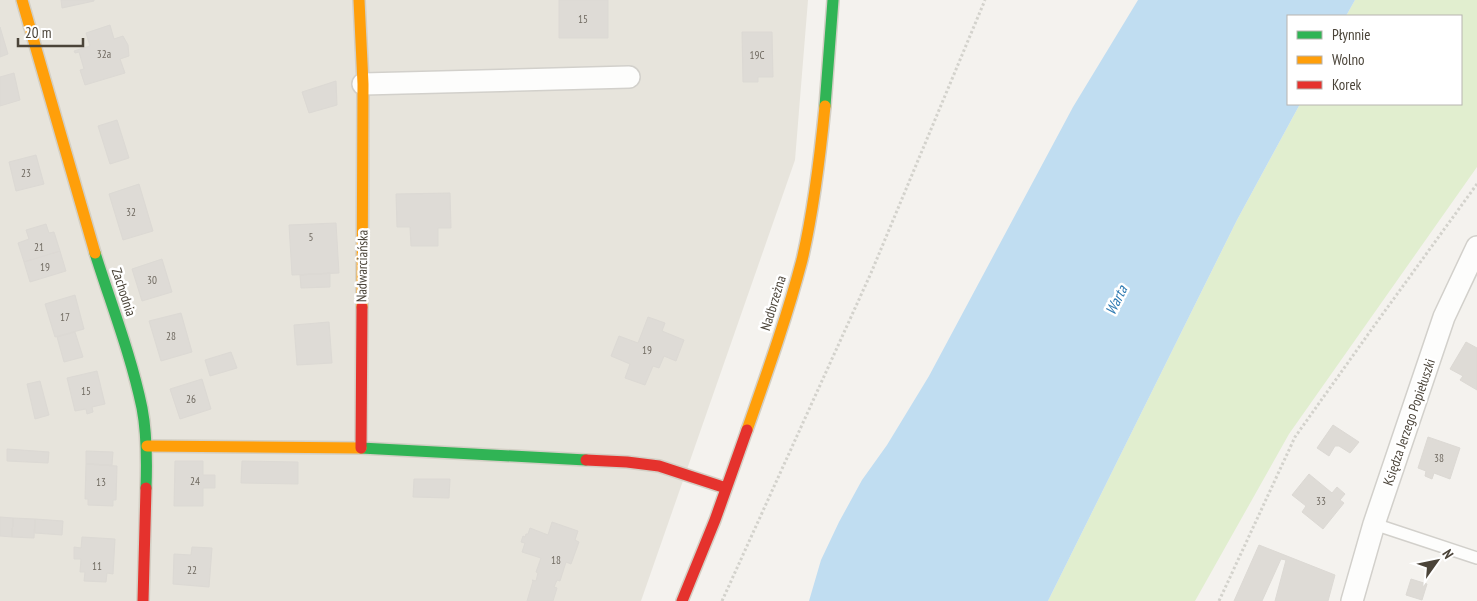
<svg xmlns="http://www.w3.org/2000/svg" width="1477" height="601" font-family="'PT Sans Narrow',sans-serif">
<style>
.residential{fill:#e7e4dc}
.green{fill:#e1eecf}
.water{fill:#c0ddf1}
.building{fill:#dedbd6;stroke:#dcd9d4}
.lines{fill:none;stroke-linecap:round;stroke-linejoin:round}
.lane-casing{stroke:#d2d0cb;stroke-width:14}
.street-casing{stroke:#d2d0cb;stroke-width:24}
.fast-casing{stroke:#d3cfc5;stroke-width:14}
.slow-casing{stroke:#d3cfc5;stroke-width:14}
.jam-casing{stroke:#d3cfc5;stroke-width:14}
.path{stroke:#d3d2cc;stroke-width:3;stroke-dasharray:2.5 2.5;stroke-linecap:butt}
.lane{stroke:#fdfdfc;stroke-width:11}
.street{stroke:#fdfdfc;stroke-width:21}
.fast{stroke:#30b455;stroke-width:11}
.slow{stroke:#ff9f0a;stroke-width:11}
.jam{stroke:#e5322d;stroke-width:11}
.labels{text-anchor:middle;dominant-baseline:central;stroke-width:5;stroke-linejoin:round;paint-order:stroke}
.number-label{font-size:11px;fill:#706a61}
.street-label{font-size:14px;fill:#4b4439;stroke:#fff}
.water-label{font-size:15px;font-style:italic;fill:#2e7ab2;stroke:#fff}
</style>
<rect width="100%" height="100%" fill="#f4f2ee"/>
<path class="residential" d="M0,0H808L795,160L641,601H0Z"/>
<path class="green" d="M1355,0H1477V167L1289,434L1195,601H1048L1237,220L1300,104H1461V16H1346Z"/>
<path class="water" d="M1138,0H1355L1346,16H1288V104H1300L1237,220L1048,601H809L821,560L839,522L862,480L887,445L929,376L1073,107Z"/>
<path class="building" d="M61,0H94V1L62,8Z
M559,0H608V38H559Z
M110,25L114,39L123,36L128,45L129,56L120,59L125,73L85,85L80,70L84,69L79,52L75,53L74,51L90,46L86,33Z
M0,27L8,54L0,57Z
M742,32H772L773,77H758V82H743Z
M14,73L20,100L0,106V77Z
M336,81L337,105L309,113L302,92Z
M117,120L129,158L110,164L98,126Z
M36,155L44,184L16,191L9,162Z
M139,184L153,231L123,240L109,194Z
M450,193L451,228H438V246H411L410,227H397L396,194Z
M336,223L339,273L292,275L289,225Z
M46,224L49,233L54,232L60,251L24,262L18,243L29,239L26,230Z
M60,251L66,271L30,282L24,262Z
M162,259L172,292L142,301L132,269Z
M330,273V287L301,288L300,275Z
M75,295L84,329L55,337L45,304Z
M181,313L192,352L161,361L149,321Z
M648,317L665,323L662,331L684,340L676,361L664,356L659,368L653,366L645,385L625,378L630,364L611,356L619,336L638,343Z
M329,322L332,363L297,365L294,325Z
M75,332L83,357L64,362L57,337Z
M1466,342L1477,348V390L1460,380L1463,376L1450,369Z
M231,352L237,368L210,376L205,360Z
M97,371L105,404L92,407L93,412L87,414L86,409L75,411L67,378Z
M202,379L211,409L180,419L170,389Z
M40,381L49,415L35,419L27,384Z
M1333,425L1359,442L1350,453L1339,446H1335L1329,456L1317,448Z
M1428,437L1460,448L1450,479L1434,473L1432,479L1425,476L1426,471L1418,468Z
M7,449L49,452L48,463L7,461Z
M86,451L113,452L112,465L86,464Z
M175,461H203V475H215V488H203V506H174Z
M242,461L298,462V484L241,483Z
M86,464L117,466L116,500H113V506L88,505V499H85Z
M1309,474L1332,493L1337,487L1345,494L1340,500L1344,503L1323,529L1302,512L1306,506L1292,495Z
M414,479H450L449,498L413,497Z
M0,517L13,518L12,537L0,536Z
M13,518L35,519L34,538L12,537Z
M35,519L63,521L62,535L35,533Z
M552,522L578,531L575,540L579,542L571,564L566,562L560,581L557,580L554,587L557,588L553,601H527L533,581L532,580L536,581L538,573L536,572L541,558L522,552L525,543L521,542L523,536L525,537L526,534H528L530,528L548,535Z
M82,537L115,539L113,574L107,573L106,582L84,581L85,572H80L81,559H74V547L81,548Z
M1259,545L1335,575L1328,601H1275L1286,560L1281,559L1262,601H1234Z
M192,547L212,548L209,587L173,584L174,554L191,555Z
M1411,579L1427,584L1422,600L1406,595Z"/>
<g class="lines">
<g class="lane-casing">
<path id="lane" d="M1374,524L1477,558"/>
</g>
<g class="street-casing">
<path id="street" d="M363,84L629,77
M1352,601L1374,524L1444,317L1477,247"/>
</g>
<g class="fast-casing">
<path id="fast" d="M825,106L833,0
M95,253C111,304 131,355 142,408C147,434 147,461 146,488
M361,448L586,460"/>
</g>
<g class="slow-casing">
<path id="slow" d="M22,0L95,253
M359,0L363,84L362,307
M747,430C767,373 787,317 802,260C814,209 820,157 825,106
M147,446L361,448"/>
</g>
<g class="jam-casing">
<path id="jam" d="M361,448L362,307
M586,460L627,462L659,466L726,488
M143,601L146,488
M682,601L715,520L747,430"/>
</g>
<path class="path" d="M722,601L871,273L985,0
M1219,601L1295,437L1374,326L1477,184"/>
<use href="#lane" class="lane"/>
<use href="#street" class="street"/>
<use href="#fast" class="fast"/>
<use href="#slow" class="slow"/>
<use href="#jam" class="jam"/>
</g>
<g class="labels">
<g class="number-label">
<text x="583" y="19">15</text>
<text x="104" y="54">32a</text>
<text x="757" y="55">19C</text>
<text x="26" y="173">23</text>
<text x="131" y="212">32</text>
<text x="311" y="237">5</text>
<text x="39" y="247">21</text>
<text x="45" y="267">19</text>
<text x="152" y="280">30</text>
<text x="65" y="317">17</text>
<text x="171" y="336">28</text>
<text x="647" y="350">19</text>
<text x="86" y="391">15</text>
<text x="191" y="399">26</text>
<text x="1439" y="458">38</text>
<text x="195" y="481">24</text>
<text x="101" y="482">13</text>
<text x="1321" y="501">33</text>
<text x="556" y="560">18</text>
<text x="97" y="566">11</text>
<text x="192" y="570">22</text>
</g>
<g class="street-label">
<text transform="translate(362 266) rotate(-89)">Nadwarciańska</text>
<text transform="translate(124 292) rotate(72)">Zachodnia</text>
<text transform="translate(773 303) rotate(-73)">Nadbrzeżna</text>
<text transform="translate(1409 422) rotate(-71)">Księdza Jerzego Popiełuszki</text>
</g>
<g class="water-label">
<text transform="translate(1116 300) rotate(-64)">Warta</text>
</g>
</g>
<rect x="1287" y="15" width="175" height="90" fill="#ffffff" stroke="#b7b4b0"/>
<rect x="1297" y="31" width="25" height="8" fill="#30b455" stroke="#b7b4b0"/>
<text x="1332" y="40" font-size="15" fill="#4b4439">Płynnie</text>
<rect x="1297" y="56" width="25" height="8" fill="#ff9f0a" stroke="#b7b4b0"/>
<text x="1332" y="65" font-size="15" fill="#4b4439">Wolno</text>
<rect x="1297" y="81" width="25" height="8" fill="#e5322d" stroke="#b7b4b0"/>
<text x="1332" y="90" font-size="15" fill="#4b4439">Korek</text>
<g transform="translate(1437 561) rotate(57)" stroke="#ffffff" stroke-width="4" paint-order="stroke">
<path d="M0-4L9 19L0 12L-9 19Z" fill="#4b4439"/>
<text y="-8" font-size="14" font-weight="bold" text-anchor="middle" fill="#4b4439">N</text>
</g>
<path d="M18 38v8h65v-8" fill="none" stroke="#4b4439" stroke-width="2.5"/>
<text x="25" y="38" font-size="15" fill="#4b4439" stroke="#ffffff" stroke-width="4" paint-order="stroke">20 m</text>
</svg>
